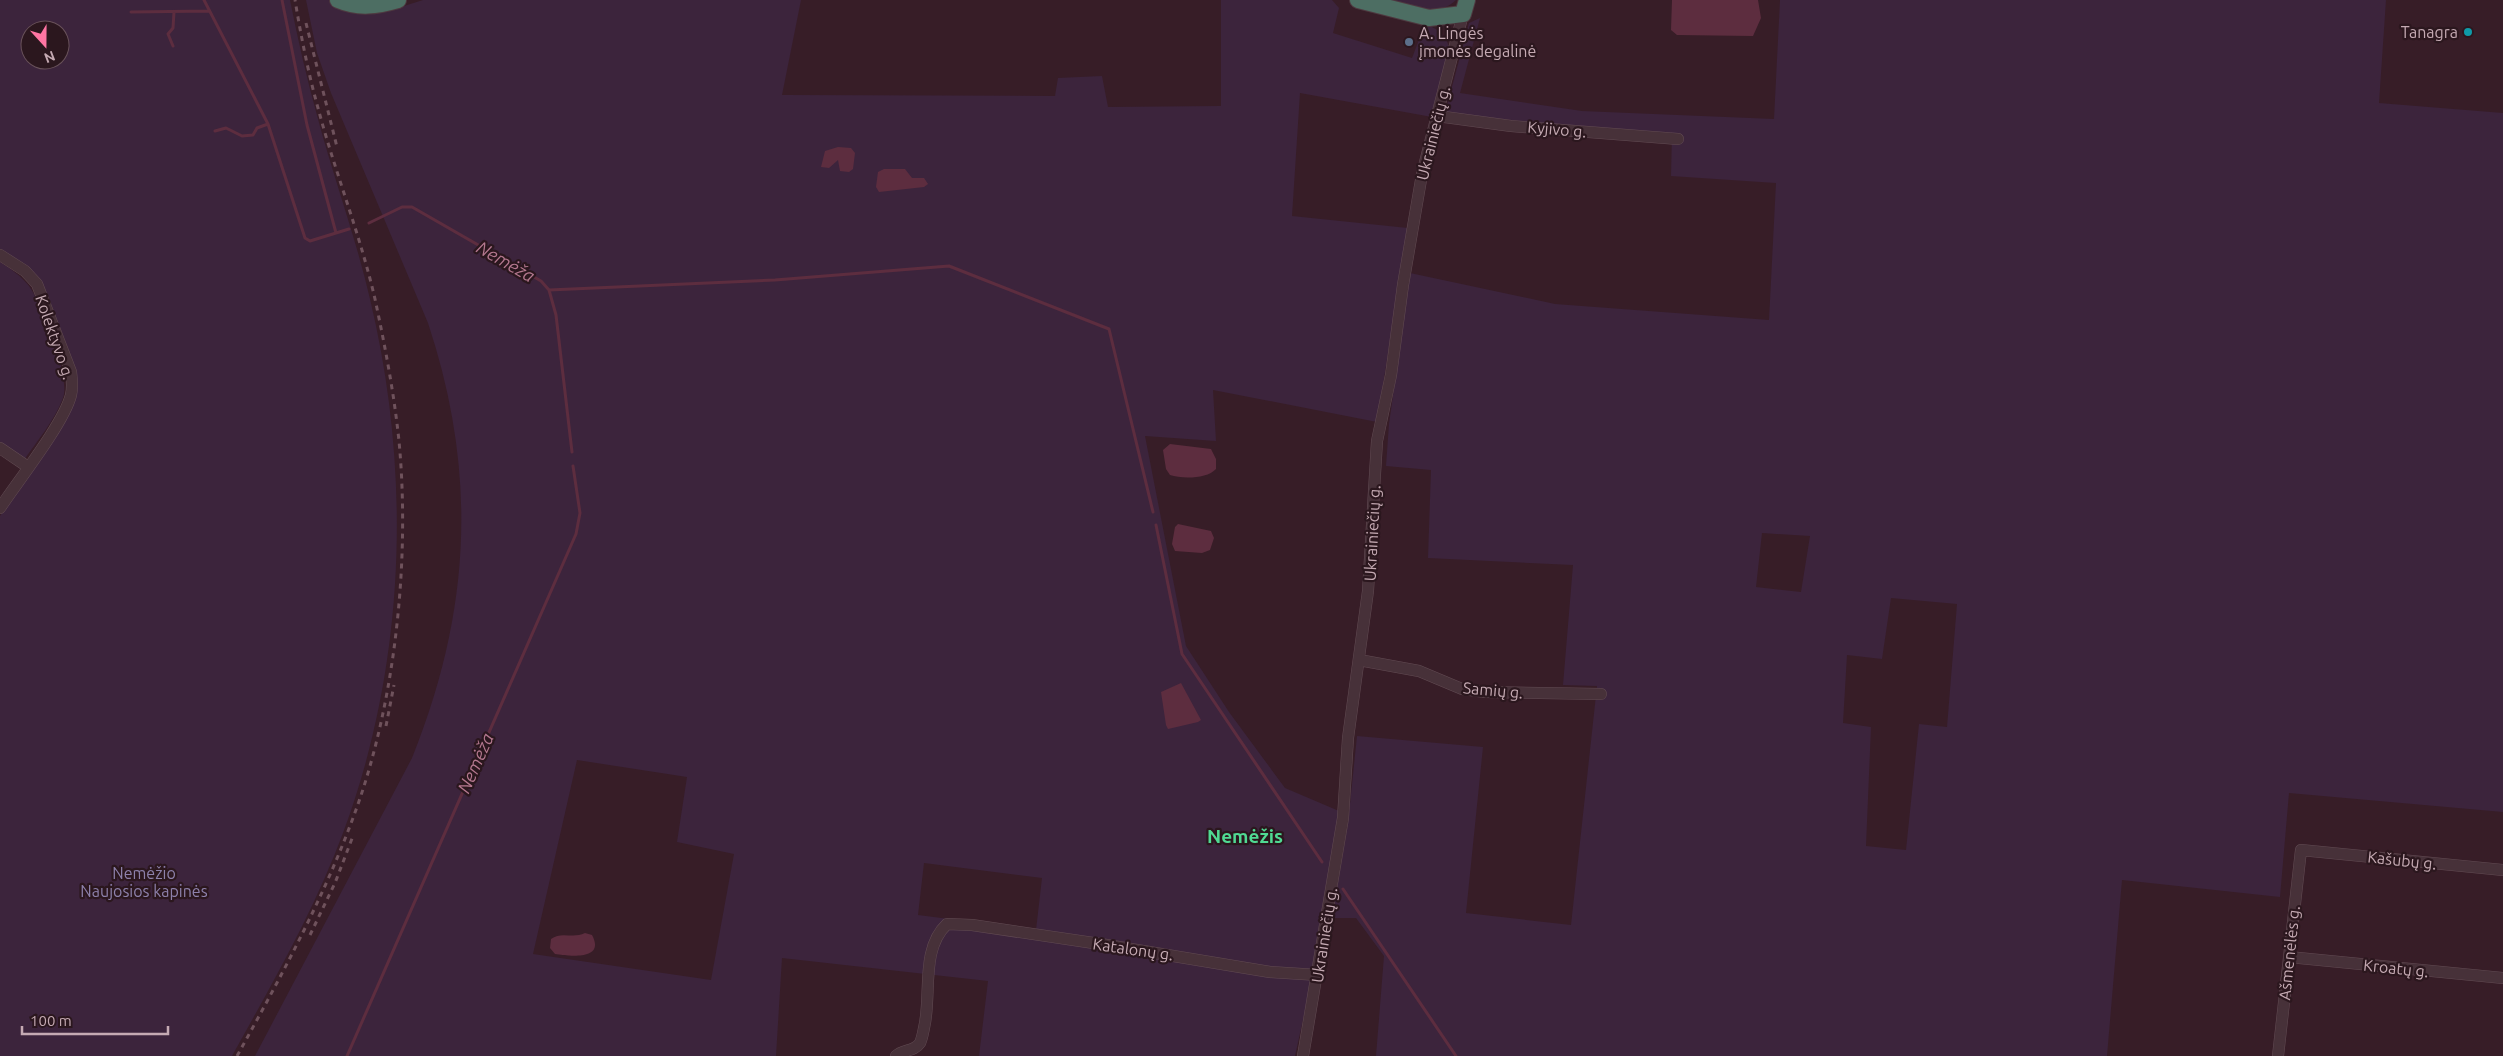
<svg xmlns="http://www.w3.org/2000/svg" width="2503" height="1056" font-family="Ubuntu,sans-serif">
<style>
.green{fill:#3c243c;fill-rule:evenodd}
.water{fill:#5d2d3f}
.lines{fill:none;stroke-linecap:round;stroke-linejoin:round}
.stream{stroke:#5d2d3f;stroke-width:3}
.minor-casing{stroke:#624b53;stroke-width:12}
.highway-casing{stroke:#4e3940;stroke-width:18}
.minor{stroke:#473139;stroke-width:11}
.highway{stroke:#4d6e63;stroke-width:16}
.rail{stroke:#6f525c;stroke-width:3;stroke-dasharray:5 5;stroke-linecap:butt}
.culture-dot{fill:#0f9aa8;stroke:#2b171e;stroke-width:2}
.service-dot{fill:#5c6f8a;stroke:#2b171e;stroke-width:2}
.labels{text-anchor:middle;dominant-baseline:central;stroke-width:4.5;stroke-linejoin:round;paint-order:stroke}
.poi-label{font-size:16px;fill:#c5aab3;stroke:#2b171e;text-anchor:end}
.street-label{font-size:16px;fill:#c5aab3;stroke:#2b171e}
.park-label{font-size:16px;fill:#8d81ab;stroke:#2b171e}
.water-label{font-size:18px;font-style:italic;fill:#b4788f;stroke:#2b171e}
.quarter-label{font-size:19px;font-weight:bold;fill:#50da93;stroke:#2b171e}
</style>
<rect width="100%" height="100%" fill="#371d27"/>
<path class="green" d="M0,0H290C298,40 307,80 318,119C334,179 356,238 370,299C412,474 406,664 343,833C314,911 272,984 232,1056H0V516L60,428L77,393V377L73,362L48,296L40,282L22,264L0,249ZM30,30H60V60H30Z
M306,0H329L348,11L364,14L385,12L423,0H801L782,95L1055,96L1058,78L1102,76L1108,107L1221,106V0H1332L1339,8L1333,33L1412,58L1425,24C1437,29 1445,33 1449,47L1432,117L1300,93L1292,216L1408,228L1377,422L1213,390L1216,441L1145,436L1186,646L1229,712L1285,788L1339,811L1310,988L1295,1056H979L988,981L782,958L776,1056H255L412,758C471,611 478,474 428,323L331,93L317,53ZM577,760L687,777L677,842L734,854L711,980L533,954ZM924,863L1042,878L1036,930L918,915Z
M1387,0H1456C1436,19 1411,6 1387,0Z
M1780,0H2386L2379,103L2503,113V812L2289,793L2280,897L2122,880L2107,1056H1376L1384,956L1356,918H1332L1348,823L1357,736L1483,747L1466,913L1571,925L1597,686L1563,685L1573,565L1428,558L1431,470L1386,466L1389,424L1410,273L1555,304L1769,320L1776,183L1671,176L1672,133L1578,127L1445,113L1469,23L1480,18L1460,93L1582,111L1774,119ZM1762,533L1810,536L1801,592L1756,587ZM1891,598L1957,604L1947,727L1919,724L1906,850L1866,846L1871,727L1843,723L1847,655L1882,659Z
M0,262C11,269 21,276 29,286C42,304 71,377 63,398C55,420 37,441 24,460L0,442Z"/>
<path class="water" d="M1672,0H1758L1761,18L1753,36L1677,35L1671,30Z
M838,147L851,148L855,153L853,169L849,172L840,171L838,160L829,168L821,167L825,151Z
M884,169H905L912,178H924L928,184L924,187L879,192L876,187L878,172Z
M1170,444L1211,449L1216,459V469C1207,479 1182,479 1170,475L1166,469L1163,450Z
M1178,524L1211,531L1214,538L1210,550L1202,553L1175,551L1172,544L1175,527Z
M1181,683L1201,720L1198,722L1168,729L1166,725L1161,692Z
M585,933L592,935C606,961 568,956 555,954L550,948L551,939C561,931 573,939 585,933Z"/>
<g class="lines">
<path class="stream" d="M204,0L268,124L305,238L310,241L349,229
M282,0L307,125L336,233
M131,12L209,11
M173,46L168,34L173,28L174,12
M215,131L226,128L242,136L253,135L257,128L268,124
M369,223L402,207H412L541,281L549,290L556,315L572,452
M549,290L775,280L949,266L1109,329L1153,512
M1156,525L1182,654L1322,862
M1343,889L1456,1056
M347,1056L576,534L580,513L573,466"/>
<g class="minor-casing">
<path id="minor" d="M1437,116L1511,126L1678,139
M0,255L25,271L37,284L71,372C72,380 73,387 71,395C64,423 18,481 0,508
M0,448L28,467
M1359,660L1419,671L1462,689L1485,692L1601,694
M2289,957L2503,978
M896,1056C903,1049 914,1052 920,1043C922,1039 923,1033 924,1028C932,996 920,949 947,924L972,925L1107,945L1270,972L1318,975
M1303,1056L1343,818L1348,738L1368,591L1377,441L1391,375L1403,285L1422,174L1463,14
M2278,1056L2301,850L2503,870"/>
</g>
<g class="highway-casing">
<path id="highway" d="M338,0C359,9 377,6 398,0
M1358,0L1429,18L1463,14L1467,0"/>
</g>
<use href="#minor" class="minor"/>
<use href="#highway" class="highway"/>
<path class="rail" d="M306,23L337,147
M386,726L394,685
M310,935L335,883L353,836
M237,1056C282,975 326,894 357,807C396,697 410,557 399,441C394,393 385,346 375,299C360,234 335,172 318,108C308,72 301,36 295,0"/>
</g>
<circle class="culture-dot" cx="2468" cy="32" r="5"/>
<circle class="service-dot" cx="1409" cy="42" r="5"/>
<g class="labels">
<g class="poi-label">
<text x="2458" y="32">Tanagra</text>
<text x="1419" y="33" text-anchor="start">A. Lingės<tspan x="1419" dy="18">įmonės degalinė</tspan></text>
</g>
<g class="street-label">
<text transform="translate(1557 129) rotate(5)">Kyjivo g.</text>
<text transform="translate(1433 133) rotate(-76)">Ukrainiečių g.</text>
<text transform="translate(55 337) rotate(71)">Kolektyvo g.</text>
<text transform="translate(1372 533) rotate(-87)">Ukrainiečių g.</text>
<text transform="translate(1493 690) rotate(5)">Samių g.</text>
<text transform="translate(2402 860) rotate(6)">Kašubų g.</text>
<text transform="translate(1324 935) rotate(-81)">Ukrainiečių g.</text>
<text transform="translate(1133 949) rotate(8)">Katalonų g.</text>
<text transform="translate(2289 953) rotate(-84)">Ašmenėlės g.</text>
<text transform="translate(2396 968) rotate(6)">Kroatų g.</text>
</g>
<g class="park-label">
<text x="144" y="873">Nemėžio<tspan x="144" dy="18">Naujosios kapinės</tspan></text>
</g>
<g class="water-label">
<text transform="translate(506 261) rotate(30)">Nemėža</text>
<text transform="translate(475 763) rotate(-66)">Nemėža</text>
</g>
<g class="quarter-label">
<text x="1245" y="836">Nemėžis</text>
</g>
</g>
<g transform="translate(45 45) rotate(159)"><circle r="24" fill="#2b171e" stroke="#69525a"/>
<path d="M0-4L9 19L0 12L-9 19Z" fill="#ff75a3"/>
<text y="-8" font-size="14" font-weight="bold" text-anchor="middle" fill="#c5aab3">N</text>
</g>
<path d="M22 1026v8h146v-8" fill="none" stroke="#c5aab3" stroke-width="2.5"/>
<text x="30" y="1026" font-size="15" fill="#c5aab3" stroke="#2b171e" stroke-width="4" paint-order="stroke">100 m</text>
</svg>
